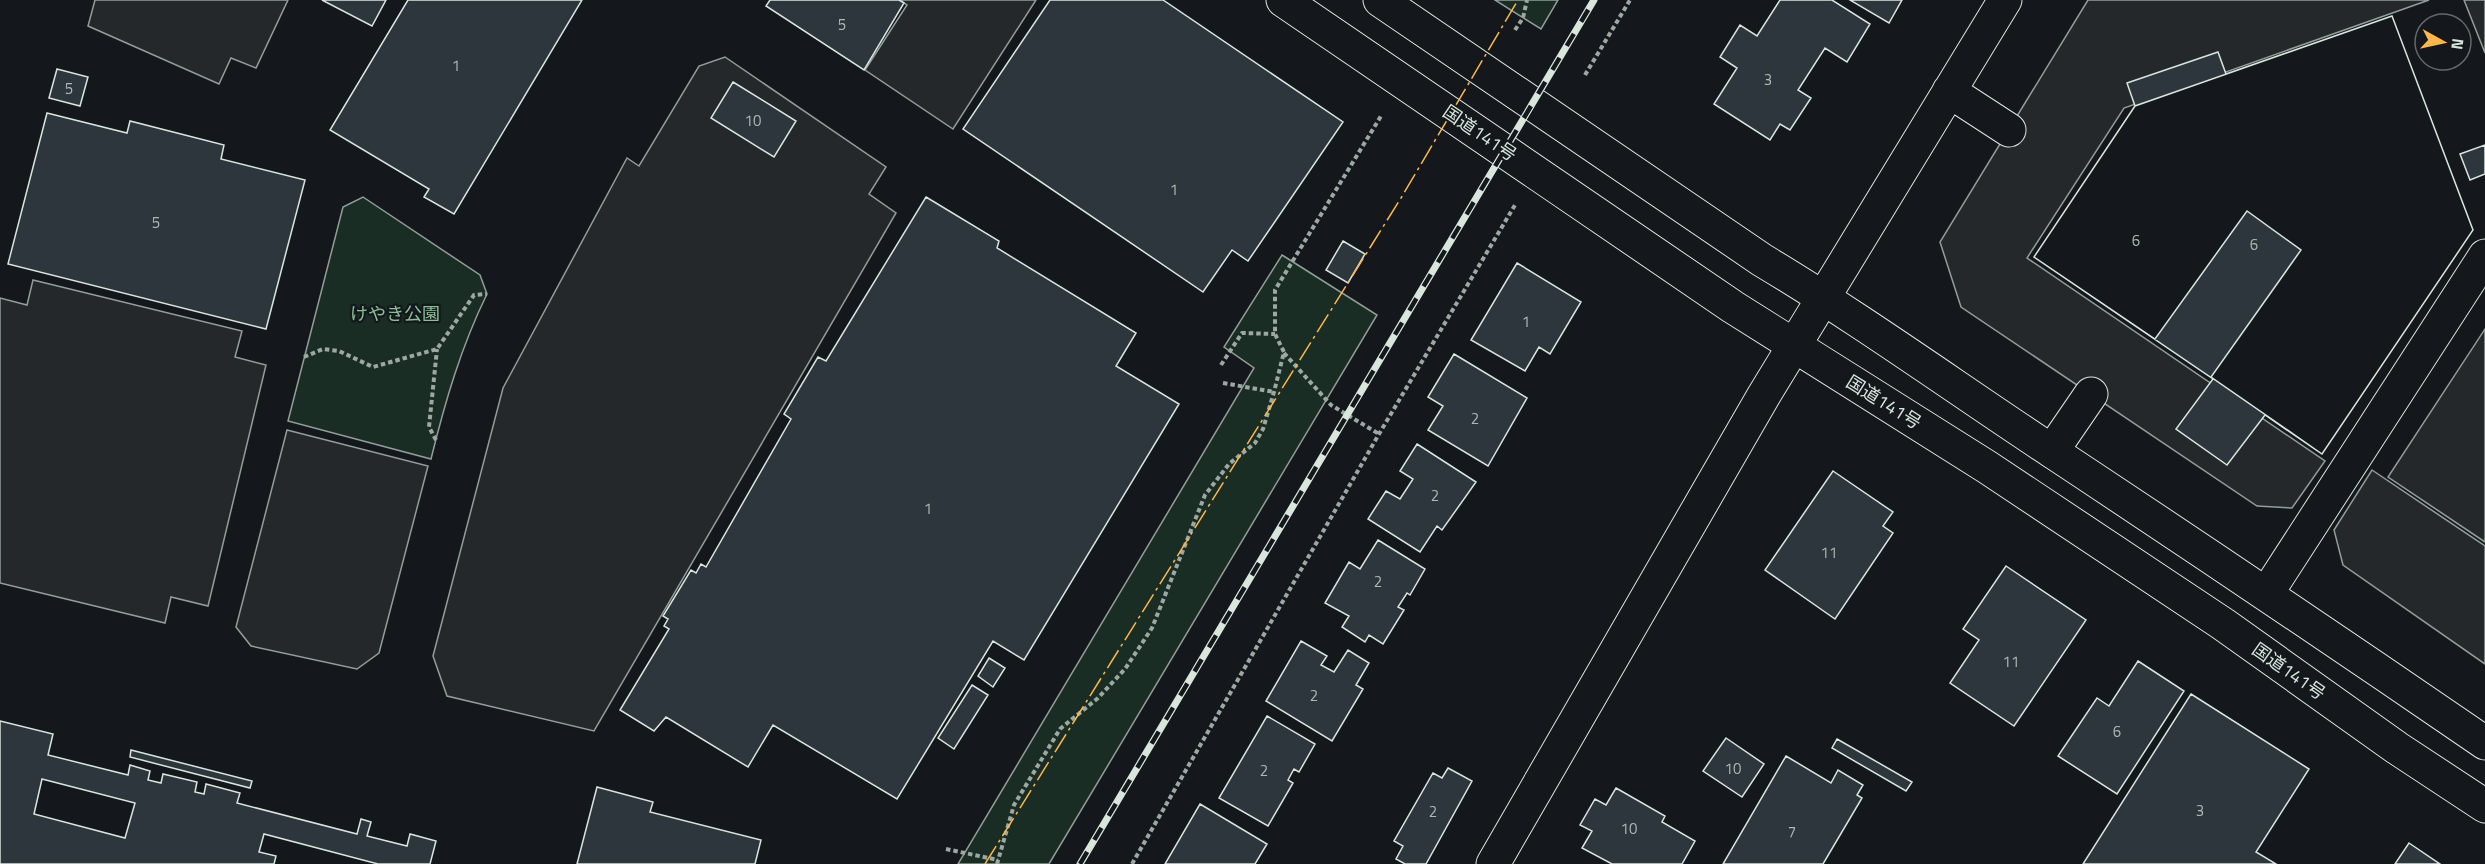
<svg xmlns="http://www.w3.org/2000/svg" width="2485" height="864" font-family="'Titillium Web','Noto Sans JP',sans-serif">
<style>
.green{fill:#1a2d24;stroke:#939e99;stroke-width:1.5}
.parking{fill:#24282b;stroke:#939e99;stroke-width:1.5}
.building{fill:#2c363c;stroke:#d8e6dc;stroke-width:1.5;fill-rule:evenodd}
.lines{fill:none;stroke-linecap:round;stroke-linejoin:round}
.minor-casing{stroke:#d8e6dc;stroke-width:35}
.highway-casing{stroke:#d8e6dc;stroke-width:35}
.path{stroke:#9da8a2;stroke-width:4;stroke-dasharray:4.5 3;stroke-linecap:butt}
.minor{stroke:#14181c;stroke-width:33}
.highway{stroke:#14181c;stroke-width:33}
.rail-casing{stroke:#d8e6dc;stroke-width:7}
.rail{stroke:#14181c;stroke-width:4.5;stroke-dasharray:14;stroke-linecap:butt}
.power{stroke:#ffb74d;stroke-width:1.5;stroke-dasharray:21 4.5 3 4.5;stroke-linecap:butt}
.labels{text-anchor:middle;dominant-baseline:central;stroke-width:4.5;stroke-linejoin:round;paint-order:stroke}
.number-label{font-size:15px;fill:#adbab4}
.street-label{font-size:18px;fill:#d8e6dc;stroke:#14181c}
.park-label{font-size:18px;fill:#8ac095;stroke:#14181c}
</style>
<rect width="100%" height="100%" fill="#14181c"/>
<path class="green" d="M1495,0H1558L1541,29Z
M363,197L480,275L487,294C461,347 445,402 431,459L288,421L343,207Z
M1282,255L1377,315L1049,864H958L1254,368L1224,347Z"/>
<path class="parking" d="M95,0H288L256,68L231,58L219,84L88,26Z
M900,0H1036L953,129L865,70L907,5Z
M2088,0H2429L2124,108L2027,258L2325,461L2292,508L2257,506L1961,307L1940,242Z
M2464,0H2485V53Z
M725,57L886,167L869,194L896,213L594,731L447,696L433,656L503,388L627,158L639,166L699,66Z
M33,280L242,331L235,357L266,365L208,606L171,597L165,623L0,583V298L27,305Z
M2485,329V542L2388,477Z
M287,430L428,466L379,653L357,669L251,646L236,627Z
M2372,470L2485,546V664L2343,565L2334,530Z"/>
<path class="building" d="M322,0H386L372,26Z
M408,0H582L454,214L424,197L429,189L330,130Z
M770,0H899L904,3L864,70L766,6Z
M1050,0H1163L1343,122L1248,261L1232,250L1203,292L963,129Z
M1780,0H1832L1870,24L1847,62L1825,48L1798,90L1811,98L1790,130L1780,124L1770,140L1714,104L1737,68L1720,57L1740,25L1757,36Z
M1850,0H1902L1889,23Z
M2392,16L2473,230L2322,454L2265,415L2227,465L2176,429L2213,379L2034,257L2135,106L2127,83L2218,52L2226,74Z
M2392,16L2473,230L2322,454L2211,377L2301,250L2247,211L2155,339L2034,257L2135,106Z
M57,69L88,77L80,106L49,98Z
M733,82L796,121L774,157L711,118Z
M47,113L127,133L130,121L224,145L221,159L305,180L266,329L8,264Z
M2485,145V174L2470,180L2460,154Z
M926,197L999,241L997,248L1136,333L1116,366L1179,404L1024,660L993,641L897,799L773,725L748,767L666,717L654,731L620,710L669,629L664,626L668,619L663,616L691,570L696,573L701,564L706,567L791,419L784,414L818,357L826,361Z
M1343,241L1365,254L1348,283L1326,270Z
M1517,263L1581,302L1550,354L1539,347L1525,371L1471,340Z
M1454,354L1527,398L1488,466L1428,430L1443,406L1428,397Z
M1417,444L1476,482L1442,530L1437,526L1420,552L1368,519L1386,491L1400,499L1413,479L1400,471Z
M1833,471L1893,512L1883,526L1893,533L1835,619L1765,570Z
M1378,540L1425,569L1410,595L1407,593L1398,607L1404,610L1383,644L1369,635L1365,642L1342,627L1349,616L1325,603L1349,562L1360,569Z
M2006,566L2086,620L2014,726L1950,683L1979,640L1963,629Z
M1301,641L1327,656L1321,665L1334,672L1348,650L1369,663L1356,685L1363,689L1332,741L1266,701Z
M989,658L1005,668L993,687L978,676Z
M2138,661L2184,691L2117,794L2058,756L2097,698L2109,706Z
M972,685L988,695L954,749L938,738Z
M2191,694L2309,769L2256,852L2276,864H2083Z
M1267,716L1315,744L1299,772L1294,769L1288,780L1293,783L1268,826L1219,798Z
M0,721L53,734L48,755L128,775L130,765L150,771L148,780L161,783L163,774L197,782L195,792L204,794L206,784L240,793L237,803L357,834L361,819L371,822L367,836L407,846L410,834L436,841L430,864H378L264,834L259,852L276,856L274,864H0ZM42,779L135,803L125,838L34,814Z
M1726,738L1764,764L1742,797L1703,771Z
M1837,739L1912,782L1906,791L1832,748Z
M131,750L252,781L250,788L130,757Z
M1786,756L1831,783L1838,770L1863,785L1857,795L1862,798L1823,864H1723Z
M1448,768L1472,781L1426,864H1405L1396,859L1403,846L1394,841L1433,773L1442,778Z
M597,787L653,802L650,812L761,840L755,864H577Z
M1616,788L1665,816L1662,822L1695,841L1682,864H1612L1582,848L1592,831L1580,825L1595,799L1606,805Z
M1200,804L1267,844L1255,864H1165Z
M2409,843L2440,864H2395Z"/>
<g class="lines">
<g class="minor-casing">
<path id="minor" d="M1949,91L2009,130
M2052,451L2091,394
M2267,593L2485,256
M1493,864L1764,395L2005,0"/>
</g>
<g class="highway-casing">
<path id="highway" d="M1283,0L1733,307L1987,467L2223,624L2397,748L2485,806
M1380,0L1762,260C1862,320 1956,388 2053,452C2198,548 2342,645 2485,743"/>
</g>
<path class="path" d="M1515,30L1523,18L1527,0
M1585,75L1630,0
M1284,353L1331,405L1379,434
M304,357L323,349L339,351L373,367L437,349L474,295L487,294
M1221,365L1242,333L1275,334
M1223,383L1274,392
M436,440L429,427L437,349
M946,849L998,860
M997,864L1014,805L1060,729L1098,698L1125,669L1152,628L1205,495L1229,464L1255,443L1263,429L1274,392L1284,352L1275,334V290L1381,116
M1132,864L1379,434L1515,205"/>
<use href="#minor" class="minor"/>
<use href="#highway" class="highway"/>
<g class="rail-casing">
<path id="rail" d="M1080,864L1594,0"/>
</g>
<use href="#rail" class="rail"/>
<path class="power" d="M985,864L1401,198L1518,0"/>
</g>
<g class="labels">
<g class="number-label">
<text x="842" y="24">5</text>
<text x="456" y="65">1</text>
<text x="1768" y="79">3</text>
<text x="69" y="88">5</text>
<text x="753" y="120">10</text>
<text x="1174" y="189">1</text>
<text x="156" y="222">5</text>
<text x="2136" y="240">6</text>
<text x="2254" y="244">6</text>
<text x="1526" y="321">1</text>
<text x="1475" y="418">2</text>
<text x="1435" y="495">2</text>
<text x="928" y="508">1</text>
<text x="1829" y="552">11</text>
<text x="1378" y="581">2</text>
<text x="2011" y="661">11</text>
<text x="1314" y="695">2</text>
<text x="2117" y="731">6</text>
<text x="1733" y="768">10</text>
<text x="1264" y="770">2</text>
<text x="2200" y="810">3</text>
<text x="1433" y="811">2</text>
<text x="1629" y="828">10</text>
<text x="1792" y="831">7</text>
</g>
<g class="street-label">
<text transform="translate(1480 133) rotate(34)">国道141号</text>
<text transform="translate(1884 402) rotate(32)">国道141号</text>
<text transform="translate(2289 671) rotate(35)">国道141号</text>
</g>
<g class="park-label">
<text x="395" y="313">けやき公園</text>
</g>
</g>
<g transform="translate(2443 42) rotate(98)"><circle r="28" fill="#14181c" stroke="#626a69" stroke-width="1.5"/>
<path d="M0-4.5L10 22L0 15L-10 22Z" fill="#ffb74d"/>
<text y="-9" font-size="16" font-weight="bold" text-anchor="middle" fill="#d8e6dc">N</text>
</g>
</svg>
